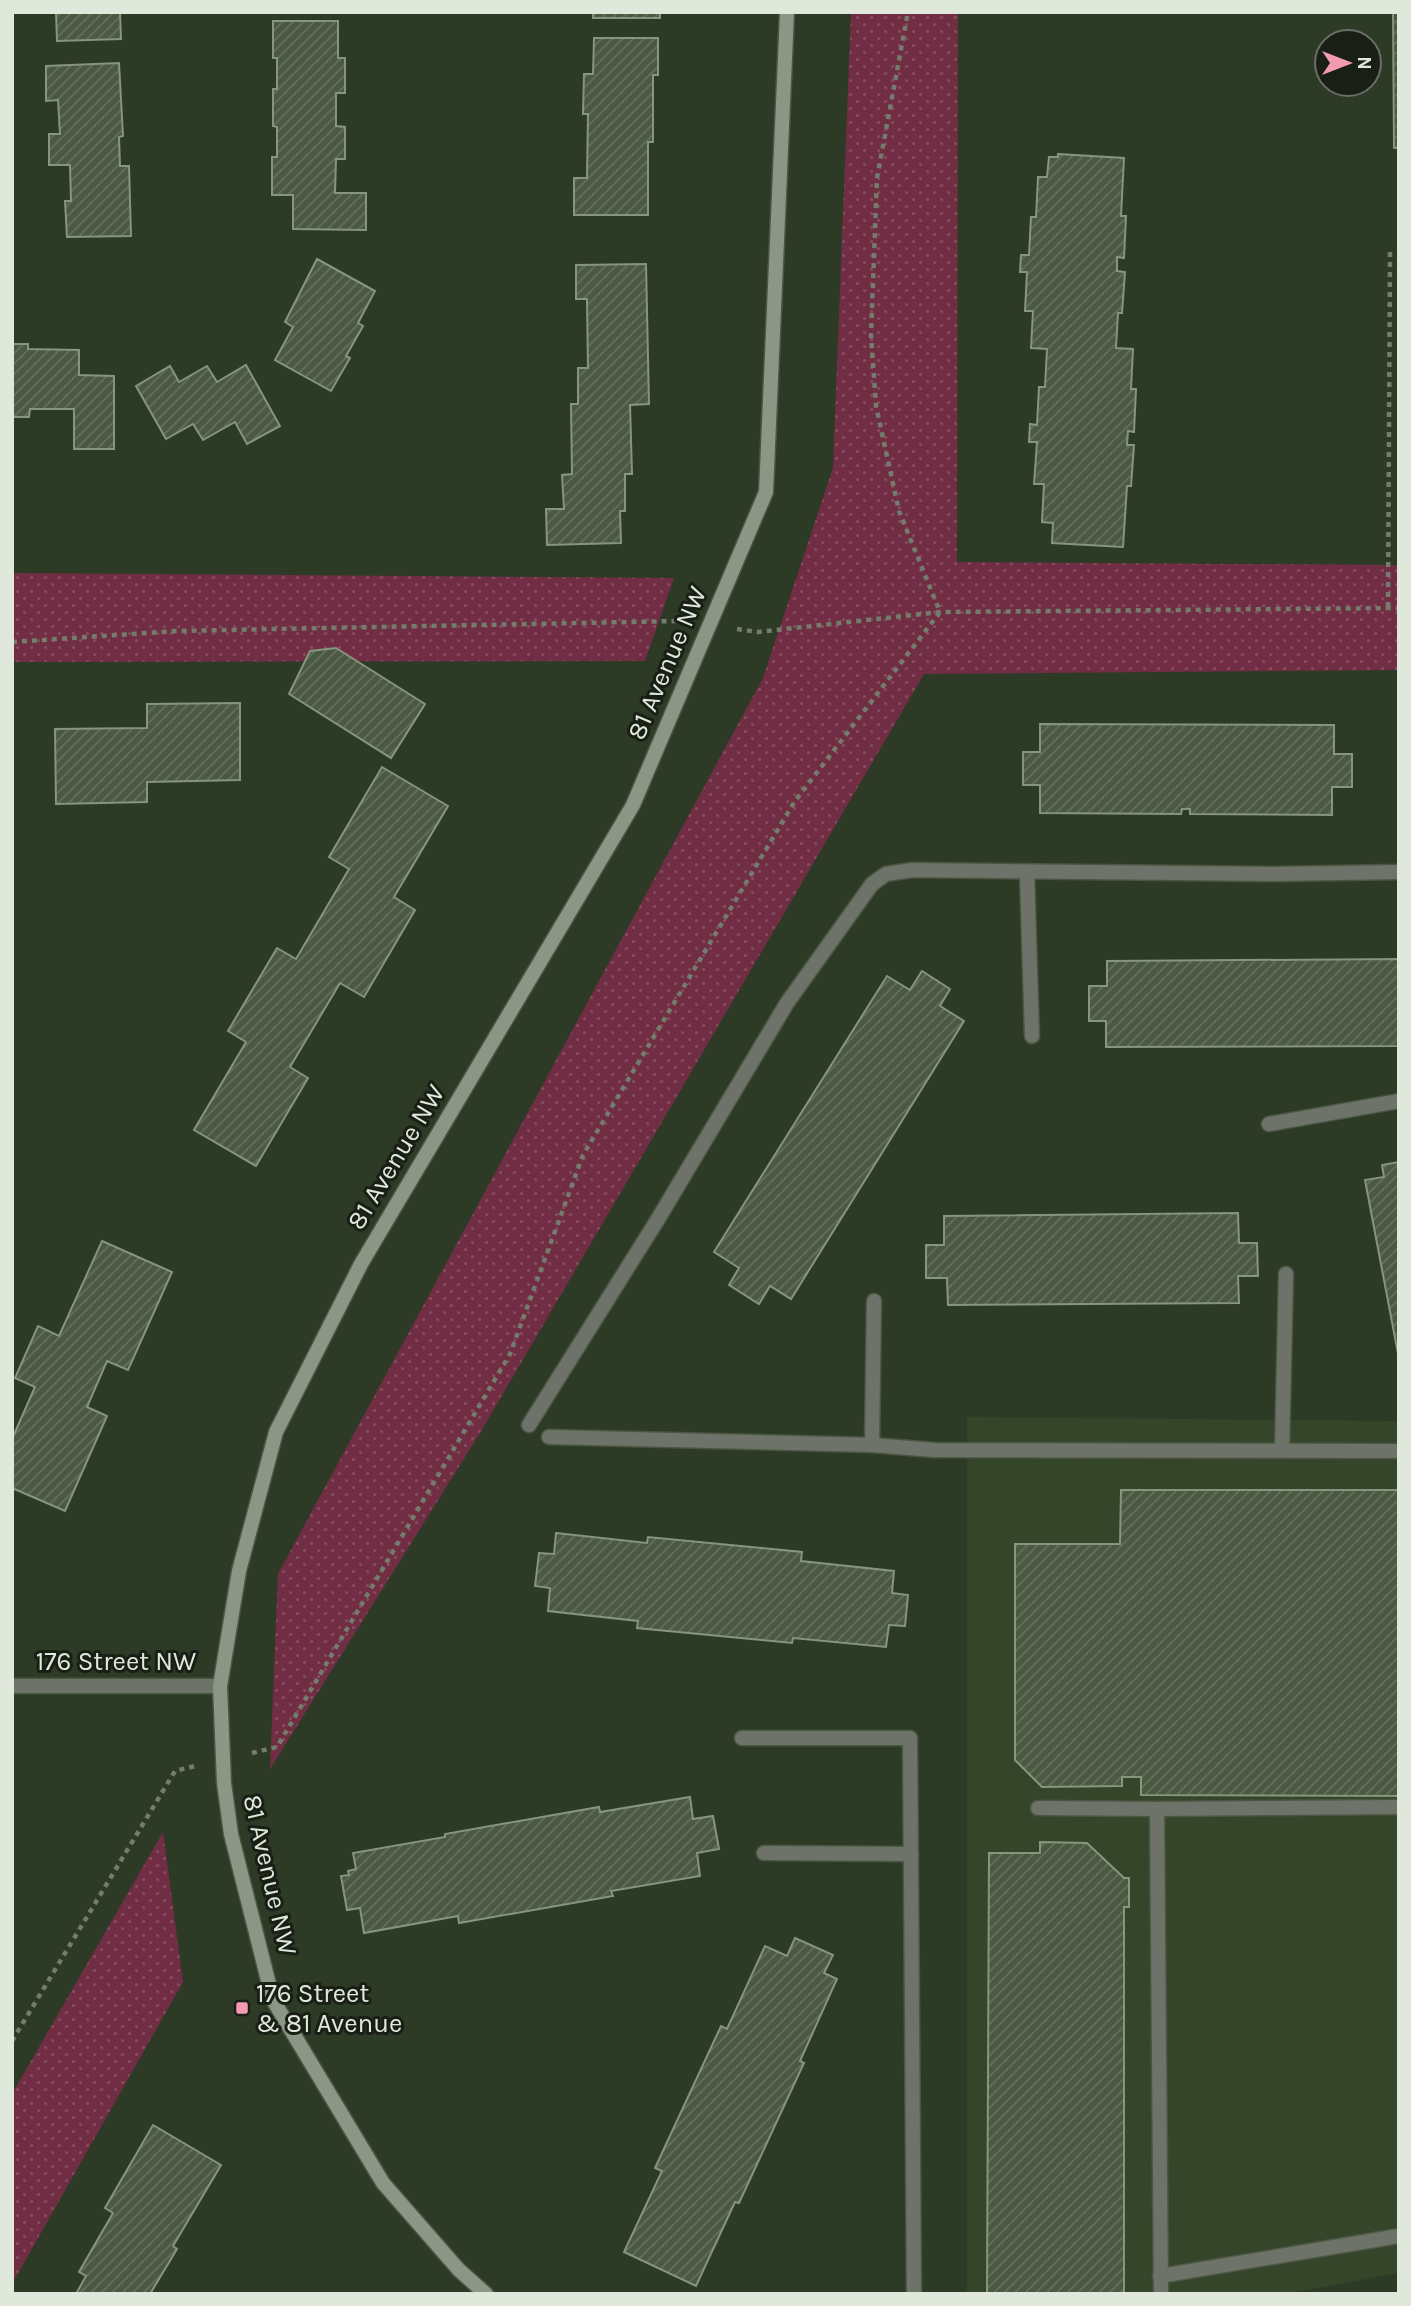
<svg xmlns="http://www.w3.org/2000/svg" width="1411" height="2306" viewBox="0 0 1411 2306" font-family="Karla,sans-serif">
  <defs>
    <pattern id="park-dots" width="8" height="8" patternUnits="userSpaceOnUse" patternTransform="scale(1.75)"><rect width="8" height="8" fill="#712d44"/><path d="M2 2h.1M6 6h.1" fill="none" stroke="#854b5e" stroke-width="1.8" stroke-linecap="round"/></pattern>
    <pattern id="building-hatch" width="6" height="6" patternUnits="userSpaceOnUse" patternTransform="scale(1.75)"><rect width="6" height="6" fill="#4b5842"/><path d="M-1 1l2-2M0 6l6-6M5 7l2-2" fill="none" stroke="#65705d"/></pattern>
  </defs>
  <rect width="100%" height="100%" fill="#2d3a25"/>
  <polygon fill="#354529" points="967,1417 1399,1421 1399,2273 1285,2294 967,2294"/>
  <g fill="url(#park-dots)">
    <polygon points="851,12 958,12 957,562 1399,565 1399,670 924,674 480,1433 270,1769 278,1574 763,678 833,468"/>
    <polygon points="12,573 674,578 645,661 12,662"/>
    <polygon points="163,1832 183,1982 12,2284 12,2094"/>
  </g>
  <g fill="url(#building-hatch)" stroke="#86957d" stroke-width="2">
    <polygon points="56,12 120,12 121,39 57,41"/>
    <rect x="593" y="12" width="67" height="6"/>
    <polygon points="1393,12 1399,12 1399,148 1394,148"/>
    <polygon points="273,21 338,21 338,58 345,58 345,93 336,93 336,126 345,127 345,159 336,159 335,193 366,193 366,230 293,229 293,195 272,195 272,157 277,157 277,127 273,126 273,89 277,89 277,58 273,58"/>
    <polygon points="594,38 658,38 658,75 653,75 653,142 648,142 648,215 574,215 574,178 587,178 588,114 583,114 584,74 593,74"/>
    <polygon points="119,63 123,136 119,137 120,166 129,166 131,236 67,237 65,201 71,201 70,165 49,165 49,134 60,134 58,100 46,101 46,66"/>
    <polygon points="1058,154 1124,158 1121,216 1126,216 1124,258 1117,257 1117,271 1125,272 1122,313 1118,313 1116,348 1133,349 1131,389 1136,389 1134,432 1128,431 1127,445 1134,445 1131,486 1127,486 1123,547 1052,543 1053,523 1042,522 1044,484 1034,484 1037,442 1029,442 1030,424 1037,425 1039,387 1045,387 1047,349 1031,348 1033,311 1025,311 1027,272 1020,272 1021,255 1029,255 1031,217 1036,217 1038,177 1047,177 1049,157 1058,157"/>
    <polygon points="317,259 375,291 358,323 363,326 346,356 350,358 331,391 275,360 293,327 285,322"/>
    <polygon points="646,264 649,404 630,405 632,474 625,474 625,511 620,511 621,543 547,545 546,509 564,509 562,475 572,474 571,404 578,404 578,368 588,368 587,299 576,299 576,265"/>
    <polygon points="12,344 28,344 28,349 79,350 79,375 114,376 114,449 74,449 74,409 30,409 29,417 12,417"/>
    <polygon points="246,365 280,426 247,444 235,422 203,440 193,424 166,439 136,386 170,366 179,382 207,366 217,382"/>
    <polygon points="336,648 425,704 391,758 289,694 310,651"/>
    <polygon points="240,703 240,780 147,782 147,802 56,804 55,729 147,728 147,704"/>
    <polygon points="1040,724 1334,725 1334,754 1352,754 1352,787 1332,787 1332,815 1190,814 1190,809 1182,809 1181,814 1040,813 1040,785 1023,785 1023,752 1040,752"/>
    <polygon points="382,767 448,806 394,897 415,910 364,997 340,983 290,1067 308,1078 256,1166 194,1130 246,1042 228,1031 277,948 296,959 349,869 329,857"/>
    <polygon points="1399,959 1399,1046 1106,1047 1106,1021 1089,1021 1089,986 1107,986 1107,961"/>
    <polygon points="922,971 950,989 940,1006 964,1021 791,1299 770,1286 759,1304 729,1285 739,1268 714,1252 887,976 910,990"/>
    <polygon points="1399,1162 1399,1359 1365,1180 1384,1177 1382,1165"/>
    <polygon points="1238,1213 1239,1243 1257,1243 1258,1276 1238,1276 1239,1303 948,1305 947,1278 926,1278 926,1245 944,1245 944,1216"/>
    <polygon points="102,1241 172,1272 128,1370 107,1361 87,1407 107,1416 65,1511 12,1488 12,1439 35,1387 15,1378 38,1326 59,1336"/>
    <polygon points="1121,1490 1399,1490 1399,1796 1141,1795 1141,1777 1122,1777 1122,1786 1042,1787 1015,1760 1015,1544 1120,1544"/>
    <polygon points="556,1533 647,1543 648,1537 802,1552 801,1561 894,1571 892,1593 908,1595 905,1626 889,1625 886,1647 793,1638 792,1643 637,1628 638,1621 548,1611 550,1588 535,1586 539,1553 554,1554"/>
    <polygon points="690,1797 693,1819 713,1816 719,1849 697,1853 700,1876 611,1891 613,1896 459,1923 458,1916 364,1933 360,1908 347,1910 341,1876 349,1875 348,1871 356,1869 353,1853 445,1837 445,1834 599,1807 600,1812"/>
    <polygon points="1040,1842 1087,1843 1124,1878 1129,1878 1129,1907 1124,1907 1124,2294 987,2294 989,1853 1040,1853"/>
    <polygon points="795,1938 833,1955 824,1973 837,1979 800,2061 804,2063 739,2203 735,2202 696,2286 624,2252 662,2171 655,2168 721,2026 727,2029 765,1946 787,1956"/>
    <polygon points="153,2125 221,2165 173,2246 177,2249 150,2294 76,2294 86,2276 79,2272 113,2213 105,2208"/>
  </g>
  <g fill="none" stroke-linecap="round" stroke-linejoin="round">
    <defs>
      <g id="lane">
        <polyline points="1027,873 1032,1036"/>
        <polyline points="1269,1124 1399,1101"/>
        <polyline points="529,1425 658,1219 787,1003 872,884 886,874 912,870 1276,874 1399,872"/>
        <polyline points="549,1437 872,1445 934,1450 1399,1451"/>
        <polyline points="872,1445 874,1301"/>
        <polyline points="1282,1450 1286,1274"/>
        <polyline points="742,1738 910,1738 914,2294"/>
        <polyline points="1038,1808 1157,1809"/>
        <polyline points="764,1853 911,1854"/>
        <polyline points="1160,2276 1399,2236"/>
        <polyline points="1161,2294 1157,1809 1399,1807"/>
      </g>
      <polyline id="street" points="12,1686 220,1686"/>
      <polyline id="secondary" points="486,2294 459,2270 383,2183 273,2000 231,1834 224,1783 220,1686 239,1571 276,1432 361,1264 633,805 766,492 787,12"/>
    </defs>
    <use href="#lane" stroke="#4a5642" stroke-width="17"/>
    <use href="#street" stroke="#4a5642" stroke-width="17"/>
    <use href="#secondary" stroke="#4a5642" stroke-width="17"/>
    <g stroke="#727d6b" stroke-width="4.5" stroke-dasharray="5 5" stroke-linecap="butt">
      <polyline points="1388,607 1390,251"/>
      <polyline points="737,629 758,632 940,612 1399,608"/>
      <polyline points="12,642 176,631 679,621"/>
      <polyline points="252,1753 277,1747 510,1354 583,1155 795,801 940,612 899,511 876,406 871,335 877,178 908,12"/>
      <polyline points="12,2041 175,1771 195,1766"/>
    </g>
    <use href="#lane" stroke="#6d7369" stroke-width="14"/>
    <use href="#street" stroke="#6d7369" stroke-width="14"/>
    <use href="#secondary" stroke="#8c9686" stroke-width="14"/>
  </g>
  <rect fill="#f19ab2" stroke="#191f15" stroke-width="2.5" x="235" y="2001" width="14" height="14" rx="3.5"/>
  <g text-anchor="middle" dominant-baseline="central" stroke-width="6" stroke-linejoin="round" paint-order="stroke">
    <g font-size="26" fill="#e0e8db" stroke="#191f15">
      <text transform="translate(667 663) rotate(-67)">81 Avenue NW</text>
      <text transform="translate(396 1157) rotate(-59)">81 Avenue NW</text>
      <text x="116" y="1661">176 Street NW</text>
      <text transform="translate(270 1875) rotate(77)">81 Avenue NW</text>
    </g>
    <g font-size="26" fill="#e0e8db" stroke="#191f15" text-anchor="start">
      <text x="256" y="1993">176 Street<tspan x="256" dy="30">&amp; 81 Avenue</tspan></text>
    </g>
  </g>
  <rect width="1411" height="2306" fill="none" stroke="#e0e8db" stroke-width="28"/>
  <g transform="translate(1348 63) rotate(90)"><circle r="33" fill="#191f15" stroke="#696f64" stroke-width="2"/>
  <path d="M0-5L12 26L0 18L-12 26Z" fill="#f19ab2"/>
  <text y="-10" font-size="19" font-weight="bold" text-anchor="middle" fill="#e0e8db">N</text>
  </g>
</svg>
